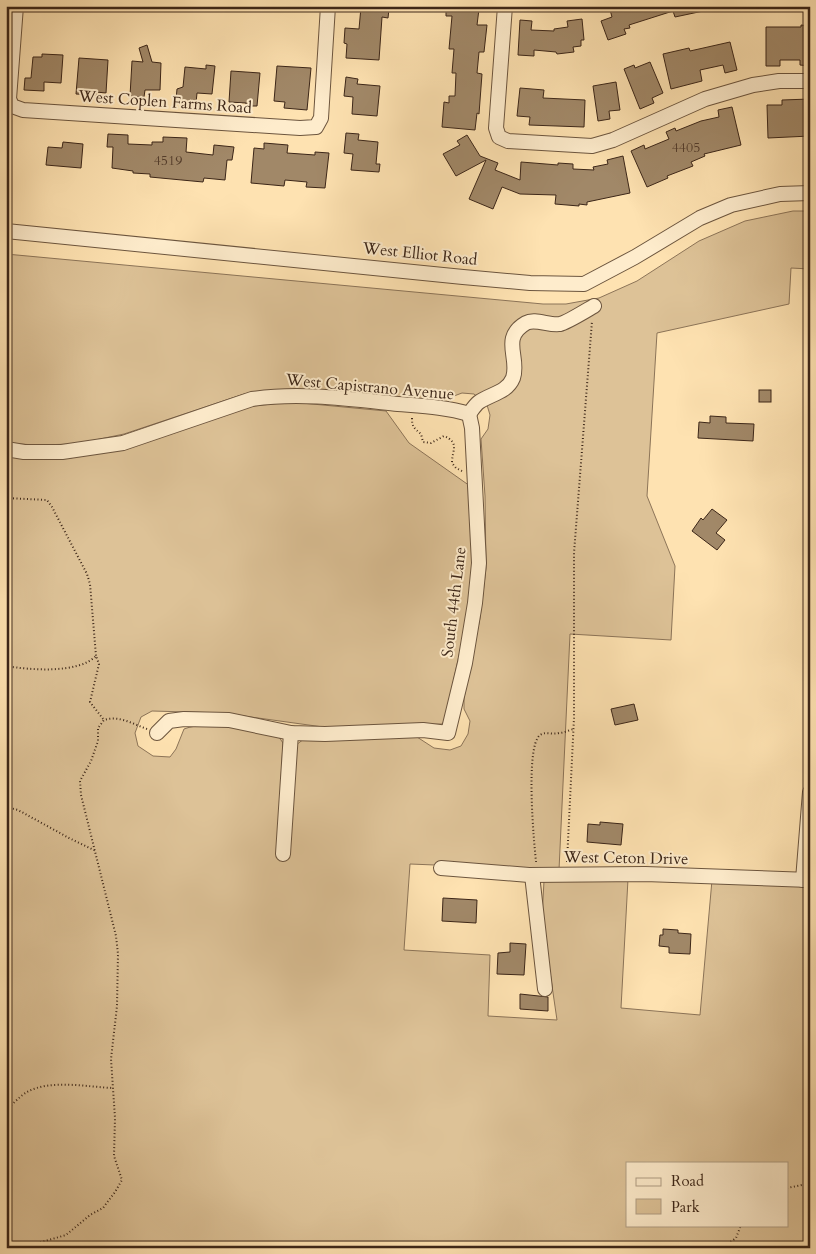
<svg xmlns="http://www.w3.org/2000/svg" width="816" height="1254" viewBox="0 0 816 1254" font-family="Cardo,serif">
  <rect width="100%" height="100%" fill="#fee2b1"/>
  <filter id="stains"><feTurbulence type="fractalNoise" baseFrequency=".004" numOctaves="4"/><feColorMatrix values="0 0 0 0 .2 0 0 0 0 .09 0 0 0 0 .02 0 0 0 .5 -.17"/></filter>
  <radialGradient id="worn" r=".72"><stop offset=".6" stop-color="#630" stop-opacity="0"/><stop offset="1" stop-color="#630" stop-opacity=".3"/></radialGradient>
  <path fill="#ddc297" stroke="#8c7458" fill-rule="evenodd" d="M 793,211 L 810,211 L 810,269 L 791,268 L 789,304 L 657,333 L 647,496 L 675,566 L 671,640 L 570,634 L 559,870 L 410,864 L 404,950 L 490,955 L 488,1016 L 557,1020 L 542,917 L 544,881 L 628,879 L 621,1008 L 700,1015 L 712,880 L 810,885 L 810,1248 L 6,1248 L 6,456 L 71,458 L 244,407 L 291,402 L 386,411 L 409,443 L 470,486 L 472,569 L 466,623 L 445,720 L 442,724 L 323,727 L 222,713 L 152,711 L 141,717 L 135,733 L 138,746 L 153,756 L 170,757 L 176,749 L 184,729 C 210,719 252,732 279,737 L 283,743 L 277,853 L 296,745 L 304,739 L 417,737 L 434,748 L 450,750 L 461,746 L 468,734 L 470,721 L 464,709 L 464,698 L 480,618 L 486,568 L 485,496 L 481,439 L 488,429 L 490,415 L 487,405 L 474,394 L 462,393 L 438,402 L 298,390 L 244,394 L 124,434 L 76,444 L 35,445 L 6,443 L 6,254 L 543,304 L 566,304 L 599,298 L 637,281 L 699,241 L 745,221 ZM 627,1163 L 787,1163 L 787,1225 L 627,1225 Z"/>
  <g fill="#a18868" stroke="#3c2618">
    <polygon points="372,6 384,6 384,9 389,9 388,18 382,17 379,60 346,58 347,44 344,43 345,28 359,29 361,7 372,8"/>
    <polygon points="446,6 475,6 475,8 479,9 477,25 487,25 484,52 479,52 477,73 482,74 479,114 477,113 475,130 442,127 444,102 449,103 449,96 455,96 456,73 452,73 454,49 449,49 452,16 446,16"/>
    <polygon points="609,6 707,6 708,10 675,17 673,11 629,25 630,28 624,29 626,34 608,40 601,21 612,17"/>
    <polygon points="582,19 584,40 581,40 581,46 573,47 574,52 557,54 556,52 534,50 534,56 518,55 520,20 532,21 531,30 554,31 554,29 568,27 567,21"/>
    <polygon points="801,25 810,26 810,66 800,65 800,60 780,60 780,66 766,66 766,27 801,27"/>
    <polygon points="730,42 737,70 725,73 723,65 700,70 702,81 671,89 663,54 689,48 690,51"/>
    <polygon points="147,45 152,62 161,63 160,90 145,90 144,97 130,96 132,61 143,62 139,48"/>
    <polygon points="42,54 63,55 61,83 44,82 44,91 24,90 25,78 31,78 33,57 42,57"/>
    <polygon points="79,58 108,60 106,93 96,92 96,95 76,94"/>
    <polygon points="650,62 663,93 652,98 654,103 640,109 624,69 634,65 635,68"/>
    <polygon points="206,65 215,66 212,94 197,93 196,103 176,100 177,89 183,87 185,67 206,69"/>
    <polygon points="277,66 311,68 307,110 284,108 285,102 274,101"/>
    <polygon points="231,71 260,73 257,106 246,106 246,103 229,102"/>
    <polygon points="346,77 358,79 357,84 380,86 377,116 352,114 353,97 344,96"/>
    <polygon points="616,82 620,110 609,111 610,119 598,121 593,86"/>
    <polygon points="520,88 544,90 543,98 585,100 584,127 529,125 530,117 517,116"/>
    <polygon points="810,99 810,136 768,138 767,105 782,105 782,100"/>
    <polygon points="732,107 741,145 704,154 705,156 691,162 693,166 667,176 668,178 647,187 631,151 644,145 645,149 669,139 666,132 675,128 676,131 701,121 719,117 718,110"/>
    <polygon points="346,133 359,134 358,140 378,142 376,164 380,164 379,172 351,170 353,154 344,153"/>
    <polygon points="108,134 128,135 128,144 152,145 152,142 163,142 163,137 187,138 186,152 213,155 214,145 234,147 232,160 227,160 225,180 204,178 203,182 150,177 150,174 133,173 133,171 112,168 113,147 107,147"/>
    <polygon points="467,135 480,156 498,163 495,170 520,180 521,162 558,165 558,163 573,164 573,169 594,170 593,167 608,164 607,160 623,156 630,193 587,202 587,205 579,204 579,206 555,204 556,195 520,194 502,187 493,209 469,199 486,160 456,176 443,154 460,145 457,141"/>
    <polygon points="63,142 83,144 81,168 46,165 48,147 62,148"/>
    <polygon points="264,143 288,145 287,153 315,155 315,152 329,153 325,188 306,187 307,182 285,180 284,186 251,183 254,148 264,149"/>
    <rect x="759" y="390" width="12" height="12"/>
    <polygon points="710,416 726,417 726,423 754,424 753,441 698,438 699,422 710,423"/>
    <polygon points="712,509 727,520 716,533 725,540 717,550 692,531 701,518 703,520"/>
    <polygon points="634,704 638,720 615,725 611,709"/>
    <polygon points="600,822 623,824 621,845 587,842 588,824 600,825"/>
    <polygon points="443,898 477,900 476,923 442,921"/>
    <polygon points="663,929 678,930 678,933 691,934 690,954 669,953 669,947 659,946 660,935 663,935"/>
    <polygon points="510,943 526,944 524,975 497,974 498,953 510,952"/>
    <polygon points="520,994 548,997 548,1011 520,1009"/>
  </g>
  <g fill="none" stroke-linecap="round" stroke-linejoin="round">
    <defs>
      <g id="minor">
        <polyline points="16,6 9,99 12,106 23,110 300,128 316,127 321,118 328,6"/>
        <polyline points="505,6 496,128 499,137 508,141 592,146 613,140 705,99 753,85 779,81 810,81"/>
        <polyline points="6,231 463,277 530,283 584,284 635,257 700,218 731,205 780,194 810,193"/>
        <path d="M 469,414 C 472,410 475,405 479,402 C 490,394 507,393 513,378 C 520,358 500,338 526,323 C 535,318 550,326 560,324 C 566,323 587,310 594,306"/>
        <path d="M 6,449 L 24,452 L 62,452 L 123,443 L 252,399 C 300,392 350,399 398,404 C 422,406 446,407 469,414"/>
        <polyline points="157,733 169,721 184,719 229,720 291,733 325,734 423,730 448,733 465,663 475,603 479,563 472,428 469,414"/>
        <polyline points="283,854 291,733"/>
        <polyline points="441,868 529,875 645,874 810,880"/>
        <polyline points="532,875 545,989"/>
        <polyline points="803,880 810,792"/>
      </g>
    </defs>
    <use href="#minor" stroke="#6c553e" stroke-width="16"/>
    <g stroke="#3c2618" stroke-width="2" stroke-dasharray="1 2.5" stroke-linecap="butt">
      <path d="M 412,418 C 412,427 414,428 421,434 L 423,442 L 431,443 L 444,436 C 460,443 452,450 452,463 L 456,468 L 462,471"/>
      <polyline points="6,498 47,500 52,507 87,574 90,584 96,656"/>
      <path d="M 6,666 C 30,670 78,674 96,656 L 99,664 L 90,702 L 104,720"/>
      <polyline points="6,807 18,810 69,838 96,851"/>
      <path d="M 536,862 C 534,842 525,747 540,735 C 546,731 552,735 559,733 C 564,733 569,730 574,729"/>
      <polyline points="567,862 574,718 574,553 592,321"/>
      <path d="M 6,1110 C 13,1104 20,1096 27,1092 C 51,1079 87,1087 113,1088"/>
      <polyline points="787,1188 807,1184 810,1185"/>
      <path d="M 6,1244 L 11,1246 L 28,1246 L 66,1235 L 90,1215 L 103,1208 L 115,1192 L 122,1180 L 114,1156 L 115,1118 L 111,1059 L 117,1006 L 118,954 L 116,936 L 81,795 L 80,781 L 91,761 L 98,741 L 98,728 L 104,720 C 119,715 133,724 147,729"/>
      <polyline points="722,1248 736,1238 741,1225"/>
    </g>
    <use href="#minor" stroke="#feeccc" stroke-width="14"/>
  </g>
  <g text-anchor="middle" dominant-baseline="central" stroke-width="4" stroke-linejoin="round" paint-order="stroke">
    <g font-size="14" fill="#553e2c">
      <text x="686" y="147">4405</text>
      <text x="168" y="160">4519</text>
    </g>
    <g font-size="16" fill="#3c2618" stroke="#feeccc">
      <text transform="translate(165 102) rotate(4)">West Coplen Farms Road</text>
      <text transform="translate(420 254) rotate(6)">West Elliot Road</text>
      <text transform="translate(370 387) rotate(5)">West Capistrano Avenue</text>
      <text transform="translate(454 602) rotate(-83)">South 44th Lane</text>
      <text transform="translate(626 858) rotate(1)">West Ceton Drive</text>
    </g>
  </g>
  <rect width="816" height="1254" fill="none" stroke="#fee2b1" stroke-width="25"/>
  <rect x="8" y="8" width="801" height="1239" fill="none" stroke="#3c2618" stroke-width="2.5"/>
  <rect x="12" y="12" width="791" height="1229" fill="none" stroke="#3c2618"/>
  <rect x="626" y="1162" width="162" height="65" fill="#feeccc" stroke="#b09d84"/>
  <rect x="636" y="1178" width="25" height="8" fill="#feeccc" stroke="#b09d84"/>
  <text x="671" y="1186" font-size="15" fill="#3c2618">Road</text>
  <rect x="636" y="1199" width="25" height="15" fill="#ddc297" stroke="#b09d84"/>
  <text x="671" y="1212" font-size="15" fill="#3c2618">Park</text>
  <rect width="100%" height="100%" filter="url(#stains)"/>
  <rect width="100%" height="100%" fill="url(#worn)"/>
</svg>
